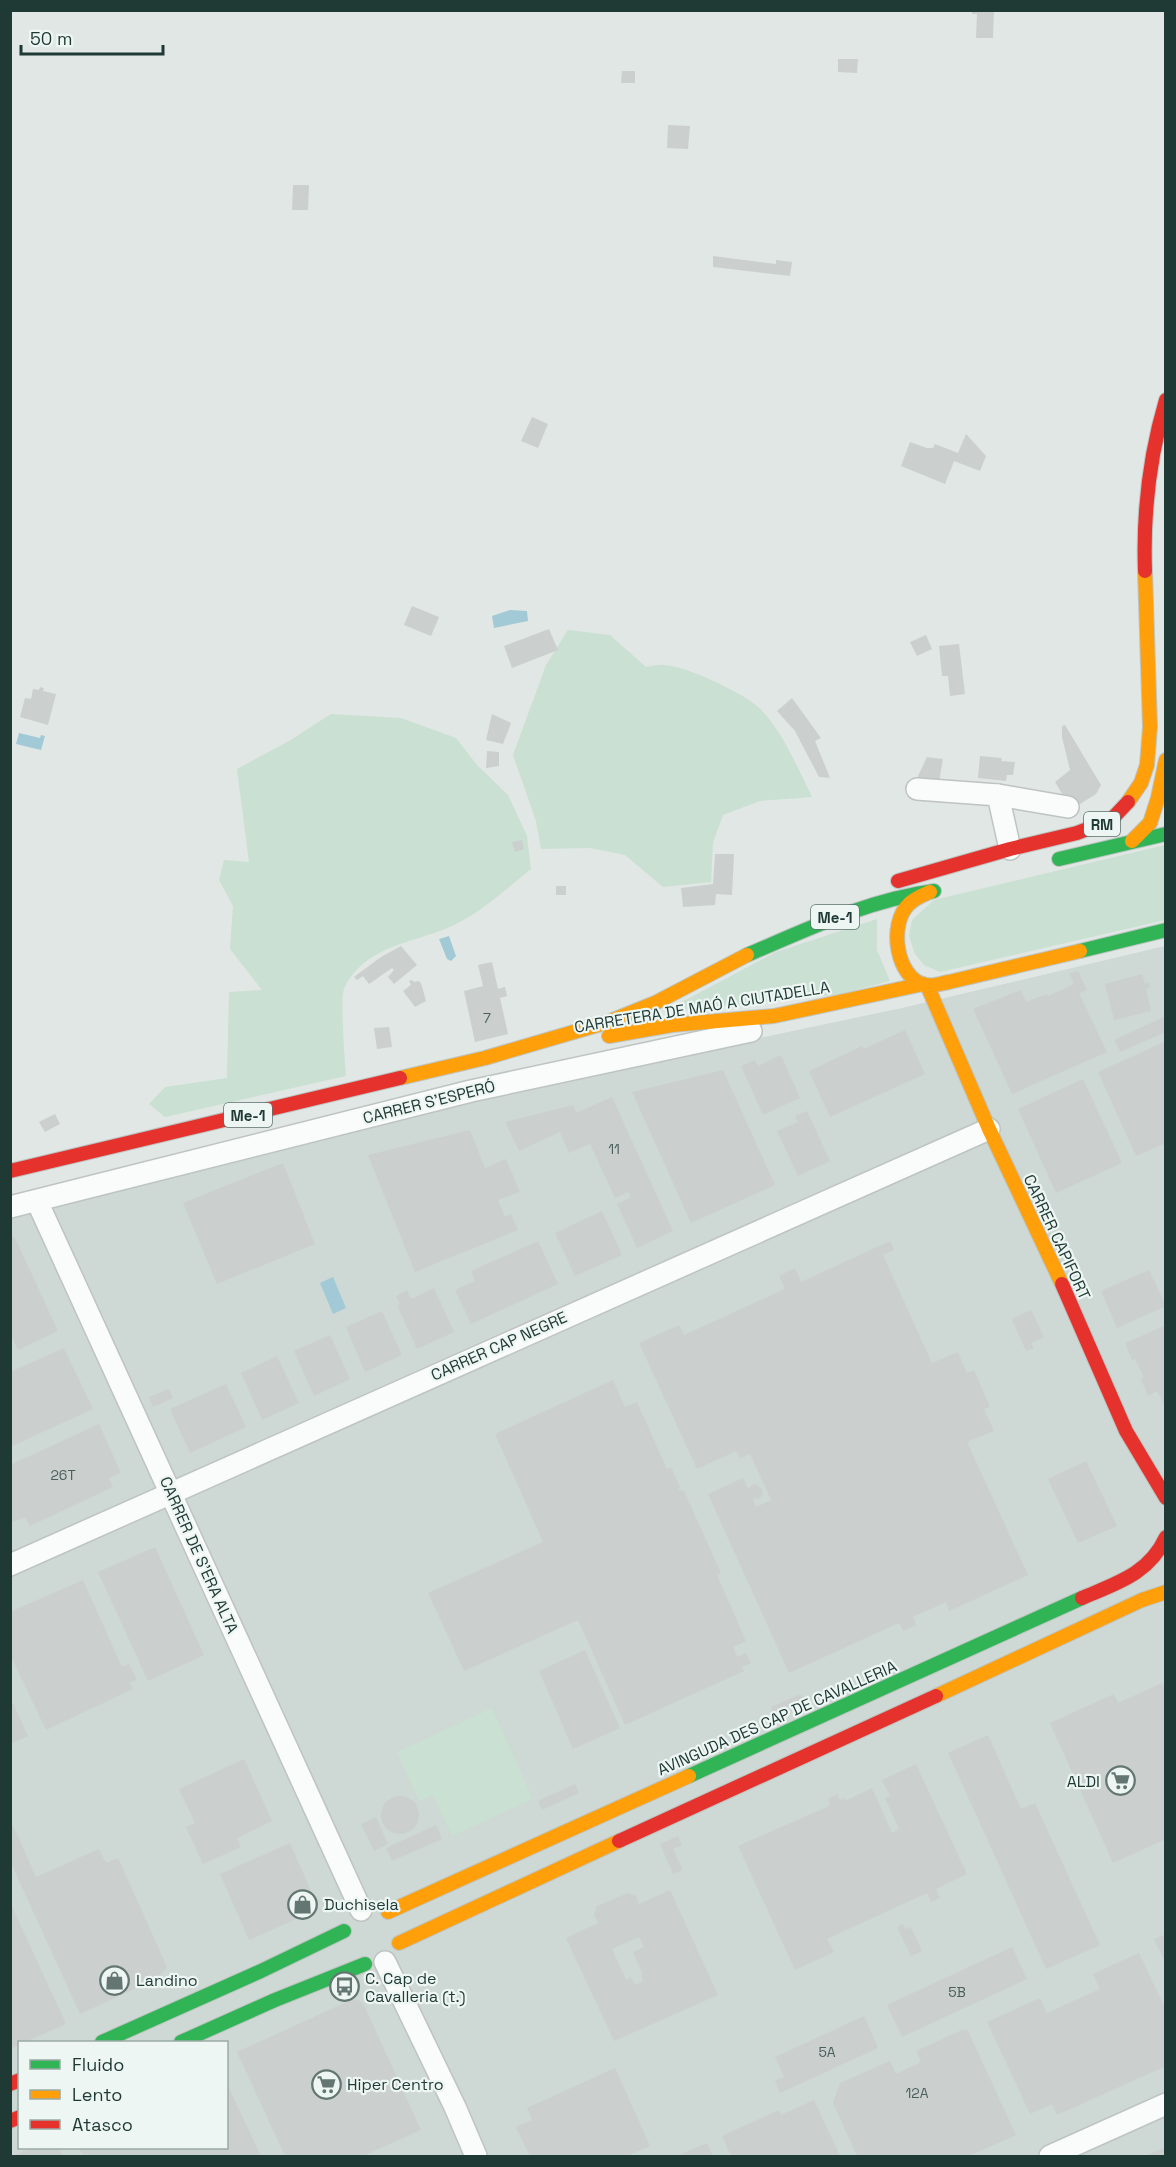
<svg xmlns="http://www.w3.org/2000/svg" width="1176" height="2167" viewBox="0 0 1176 2167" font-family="'Space Grotesk',sans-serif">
  <rect width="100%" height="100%" fill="#e1e7e4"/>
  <path fill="#ced8d4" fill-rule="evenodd" d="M 1165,946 L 1165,2156 L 11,2156 L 10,1196 L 902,1008 ZM 20,2042 L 226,2042 L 226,2148 L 20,2148 Z"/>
  <g fill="#c9e0d2">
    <path d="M 568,630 L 610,635 L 646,667 C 652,666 659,664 664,665 C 687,666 740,692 757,706 C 780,726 799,770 812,797 L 760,801 L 723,815 L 713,843 L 711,882 L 663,887 L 625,855 L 590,848 L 541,849 L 536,821 L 513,755 L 546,665 Z"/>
    <path d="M 331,714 L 401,718 L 456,738 L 477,765 L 508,795 L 527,836 L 531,869 C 507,888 483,911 456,924 C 418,943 364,944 344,989 C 340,998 345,1062 346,1076 L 165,1117 L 149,1104 L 165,1087 L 227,1078 L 229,992 L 262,990 L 230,949 L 233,906 L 219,880 L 224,860 L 249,862 L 237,769 L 289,741 Z"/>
    <polygon points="1165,845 1165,920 940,972 924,965 915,954 909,936 912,920 934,900"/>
    <polygon points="877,919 877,950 890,981 841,994 663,1012 776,952"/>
    <polygon points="492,1708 533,1799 452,1836 433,1795 419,1801 397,1752"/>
  </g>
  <g fill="#a1cad6">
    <polygon points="510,610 527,611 528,621 494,628 492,616"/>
    <polygon points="19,733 40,738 41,735 45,736 41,750 16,744"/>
    <polygon points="449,936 456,956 451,961 447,959 439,939"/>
    <polygon points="333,1277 346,1308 333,1314 320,1283"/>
  </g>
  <g fill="#cbd0cf" fill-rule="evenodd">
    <polygon points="972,10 994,10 993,38 976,38 977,14 972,14"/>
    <polygon points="838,59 858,59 857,73 838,72"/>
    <polygon points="622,71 635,71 635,83 621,83"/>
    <polygon points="668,125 690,126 688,149 667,148"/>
    <polygon points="293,185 309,185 308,210 292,210"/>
    <polygon points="713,256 776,264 776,260 792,262 790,276 713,267"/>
    <polygon points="532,417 548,424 538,448 521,441"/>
    <polygon points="966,434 986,456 980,471 954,461 945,484 901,466 910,442 927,448 933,448 935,444 958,453"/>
    <polygon points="412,606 439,617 431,636 404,625"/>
    <polygon points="549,629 558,650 512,668 504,646"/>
    <polygon points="926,635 932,649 917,656 910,642"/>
    <polygon points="959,644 965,694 950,696 948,676 942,676 939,646"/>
    <polygon points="40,687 44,688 43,691 56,694 48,725 20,717 25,698 31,699 33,689 39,690"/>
    <polygon points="792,698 821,738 815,741 830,778 819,777 795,731 777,711"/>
    <polygon points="492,714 511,723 503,744 486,740"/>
    <polygon points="1065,725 1101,785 1096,794 1080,804 1067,802 1055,782 1070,770 1062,737 1062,726"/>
    <polygon points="487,751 499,752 499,766 486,768"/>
    <polygon points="980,756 1002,758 1001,761 1015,762 1013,775 1007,775 1006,781 978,778"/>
    <polygon points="927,757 943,759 939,782 918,779 918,776"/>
    <polygon points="522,840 524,849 515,852 512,842"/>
    <polygon points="715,854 734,854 732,895 716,894 715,905 683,907 681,888 713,884"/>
    <rect x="556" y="886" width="10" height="9"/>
    <polygon points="401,946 417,965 394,984 388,977 394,970 392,968 369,984 363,976 357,980 354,977 381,957"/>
    <polygon points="492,962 498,989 505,987 507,996 500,998 508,1034 475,1042 464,991 483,986 478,965"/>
    <polygon points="1078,971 1087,990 1079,993 1107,1052 1012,1094 973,1009 1021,990 1026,1002 1047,994 1048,996 1074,984 1069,973"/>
    <polygon points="1142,974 1145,984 1149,982 1150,988 1146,989 1151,1011 1114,1020 1105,984"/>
    <polygon points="412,980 414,982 418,981 421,983 426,1001 415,1007 403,991 411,985 409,981"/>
    <polygon points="1166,1016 1166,1032 1120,1052 1114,1040"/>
    <polygon points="389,1027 392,1047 377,1049 374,1028"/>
    <polygon points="905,1030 925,1074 830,1117 809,1071 862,1046 864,1049"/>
    <polygon points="1166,1041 1166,1143 1136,1156 1098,1072"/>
    <polygon points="781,1055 800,1098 763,1115 741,1066 755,1060 758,1066"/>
    <polygon points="723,1070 775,1185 691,1223 632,1092"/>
    <polygon points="1083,1079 1122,1163 1056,1193 1018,1109"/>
    <polygon points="612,1097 673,1231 637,1248 617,1204 631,1197 628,1192 615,1198 590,1144 569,1153 560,1132 519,1151 505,1122 573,1105 576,1113"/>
    <polygon points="807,1111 830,1161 798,1176 777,1131 798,1122 795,1116"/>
    <polygon points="55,1114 60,1124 45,1132 39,1122"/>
    <polygon points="470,1130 485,1168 506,1159 520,1192 498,1200 505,1217 511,1214 518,1230 415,1272 368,1155"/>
    <polygon points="283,1163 315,1244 217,1284 183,1203"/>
    <polygon points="602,1211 622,1255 575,1276 555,1233"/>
    <polygon points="14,1236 58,1331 18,1350 10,1334 10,1238"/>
    <polygon points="538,1241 558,1284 471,1324 455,1290 475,1281 471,1271"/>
    <polygon points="890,1241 894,1250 883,1255 932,1363 958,1352 967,1373 974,1370 990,1407 984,1409 994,1431 967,1442 1028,1575 949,1611 946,1602 913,1617 916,1625 903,1631 899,1623 789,1673 708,1494 743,1478 748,1489 752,1485 756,1484 762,1489 763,1494 760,1498 753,1499 756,1507 771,1500 750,1454 740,1458 736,1451 697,1469 639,1343 679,1325 684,1335 785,1289 779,1276 795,1268 801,1282"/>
    <polygon points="1149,1270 1166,1306 1117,1328 1101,1291"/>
    <polygon points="434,1288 454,1332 417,1349 397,1305 400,1304 396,1296 407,1290 411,1299"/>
    <polygon points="1031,1310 1044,1337 1031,1343 1034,1348 1026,1351 1012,1319"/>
    <polygon points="382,1311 402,1355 365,1372 346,1327"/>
    <polygon points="1166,1325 1166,1409 1157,1391 1148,1396 1141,1379 1144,1377 1135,1359 1132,1360 1125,1343"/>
    <polygon points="330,1335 350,1379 314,1396 294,1351"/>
    <polygon points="64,1348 93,1409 10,1447 10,1372"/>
    <polygon points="277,1356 299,1403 262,1420 241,1373"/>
    <polygon points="613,1380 625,1407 637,1402 667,1469 671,1467 680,1487 678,1489 684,1491 721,1573 717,1575 746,1641 733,1647 737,1657 746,1653 751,1663 742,1667 744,1671 625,1725 578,1620 464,1671 428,1593 543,1542 495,1434"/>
    <polygon points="226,1384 246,1427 190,1453 170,1409"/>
    <polygon points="169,1389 173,1398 153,1407 149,1397"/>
    <polygon points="99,1424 121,1473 109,1478 113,1487 30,1526 25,1517 13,1522 10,1517 10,1465"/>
    <polygon points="1086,1461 1117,1526 1078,1543 1048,1479"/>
    <polygon points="155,1547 204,1655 148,1681 98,1572"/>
    <polygon points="83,1580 122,1667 129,1664 137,1680 130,1683 133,1689 46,1730 10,1654 10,1612"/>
    <polygon points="585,1650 620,1728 573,1749 539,1671"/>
    <polygon points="1162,1683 1166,1691 1166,1839 1113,1863 1050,1723 1114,1694 1118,1703"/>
    <polygon points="801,1694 805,1703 775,1716 771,1707"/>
    <polygon points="10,1697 28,1736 10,1744"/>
    <polygon points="988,1735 1021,1809 1035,1803 1100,1945 1046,1969 948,1753"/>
    <polygon points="244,1759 272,1821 237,1838 241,1847 203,1864 186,1827 195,1823 179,1789"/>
    <polygon points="916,1764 967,1874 936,1889 940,1898 931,1902 927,1893 827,1939 834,1952 795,1970 738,1846 827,1807 830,1804 828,1799 837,1794 840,1800 844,1798 845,1801 872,1788 892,1833 899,1829 885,1798 890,1796 882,1780"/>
    <polygon points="575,1784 579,1793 542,1810 538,1801"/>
    <circle cx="400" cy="1815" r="19"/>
    <polygon points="376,1817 388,1844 374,1851 361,1824"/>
    <polygon points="10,1819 36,1877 99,1849 106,1863 118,1858 167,1967 158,1978 80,2014 10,1861"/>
    <polygon points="436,1825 442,1839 392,1861 386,1848"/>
    <polygon points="678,1836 682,1845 673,1849 683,1870 673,1874 660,1844"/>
    <polygon points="290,1843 319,1909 249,1940 220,1874"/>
    <path d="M 670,1890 L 718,1995 L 614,2041 L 566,1938 L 598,1923 L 594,1915 L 597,1906 L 628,1893 L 636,1896 L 639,1904 ZM 639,1937 L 644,1947 L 633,1952 L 643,1975 L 641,1975 L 643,1981 L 635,1985 L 631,1977 L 626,1980 L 612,1949 Z"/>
    <polygon points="10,1902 66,2024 25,2042 20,2042 20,2045 10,2049"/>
    <polygon points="903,1924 905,1929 911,1927 922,1951 911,1956 897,1927"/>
    <polygon points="1166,1934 1166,1964 1154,1939"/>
    <polygon points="1012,1947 1027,1979 902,2037 887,2005"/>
    <polygon points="1139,1953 1166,2010 1166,2066 1057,2115 1052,2104 1030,2114 987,2022 1040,1998 1047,2013 1100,1989 1093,1974"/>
    <polygon points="353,1999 360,2001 365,2007 421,2130 363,2156 285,2156 237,2052"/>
    <polygon points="864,2016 878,2048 780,2093 775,2081 784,2077 775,2057"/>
    <polygon points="962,2030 967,2030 969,2033 1016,2135 969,2156 857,2156 833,2103 840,2083 890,2061 896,2074 921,2062 916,2051"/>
    <polygon points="615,2068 650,2146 627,2156 530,2156 516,2127 532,2120 527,2108"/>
    <polygon points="226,2082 261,2156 83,2156 79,2148 226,2148"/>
    <polygon points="814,2100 840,2156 731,2156 722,2136 779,2110 781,2115"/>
    <polygon points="707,2143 713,2156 677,2156"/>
    <polygon points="1166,2147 1166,2156 1145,2156"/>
    <polygon points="32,2148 59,2148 63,2156 13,2156"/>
  </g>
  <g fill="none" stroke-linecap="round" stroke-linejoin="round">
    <defs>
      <g id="street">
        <polyline points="917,789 998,795 1010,849"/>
        <polyline points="998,795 1068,807"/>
        <polyline points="37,1201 361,1910"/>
        <polyline points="10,1207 471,1091 751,1031"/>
        <polyline points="10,1565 989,1129"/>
        <polyline points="385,1962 455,2107 476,2156"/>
        <polyline points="1050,2156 1166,2104"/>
      </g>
      <g id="fast">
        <polyline points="1059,859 1166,834"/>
        <polyline points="1080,951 1166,930"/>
        <path d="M 747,955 C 808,929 868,900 934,891"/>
        <polyline points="689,1776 1082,1598"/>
        <polyline points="102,2042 261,1971 344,1931"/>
        <polyline points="181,2042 275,2000 365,1964"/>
      </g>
      <g id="slow">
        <polyline points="1128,802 1141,783 1147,765 1150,727 1145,571"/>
        <polyline points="1132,841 1150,823 1158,798 1166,760"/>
        <path d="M 930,892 C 923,895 915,898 909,904 C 888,924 896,978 925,985 C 933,987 942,983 949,982 L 1080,951"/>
        <polyline points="927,985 989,1129 1062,1284"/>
        <polyline points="609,1036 672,1025 774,1016 923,984"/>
        <polyline points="400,1078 485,1058 608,1022 655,1003 747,955"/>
        <polyline points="936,1696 1142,1600 1166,1592"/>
        <polyline points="388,1912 689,1776"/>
        <polyline points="399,1943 619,1841"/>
      </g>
      <g id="jam">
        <path d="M 1145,571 C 1143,515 1150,454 1166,400"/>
        <polyline points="898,881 1010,849 1077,833 1111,820 1128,802"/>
        <polyline points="10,1171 400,1078"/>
        <polyline points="1062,1284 1126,1431 1166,1498"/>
        <path d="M 1082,1598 C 1117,1583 1149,1574 1166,1537"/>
        <polyline points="619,1841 936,1696"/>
        <polyline points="10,2084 20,2080"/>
        <polyline points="10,2121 20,2117"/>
      </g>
    </defs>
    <use href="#street" stroke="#bec4c1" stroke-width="24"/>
    <use href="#fast" stroke="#bdc4c2" stroke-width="16"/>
    <use href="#slow" stroke="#bdc4c2" stroke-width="16"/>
    <use href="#jam" stroke="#bdc4c2" stroke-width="16"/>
    <use href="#street" stroke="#fafbfb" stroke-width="21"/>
    <use href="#fast" stroke="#30b455" stroke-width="14"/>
    <use href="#slow" stroke="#ff9f0a" stroke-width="14"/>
    <use href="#jam" stroke="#e5322d" stroke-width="14"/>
  </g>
  <defs>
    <symbol id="supermarket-ring" viewBox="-11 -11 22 22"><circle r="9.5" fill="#eef6f3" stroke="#637672" stroke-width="1.5"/><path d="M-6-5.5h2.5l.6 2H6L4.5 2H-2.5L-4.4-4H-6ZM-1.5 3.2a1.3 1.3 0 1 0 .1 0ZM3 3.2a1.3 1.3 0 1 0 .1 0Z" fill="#637672"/></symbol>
    <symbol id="shop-ring" viewBox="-11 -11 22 22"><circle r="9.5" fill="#eef6f3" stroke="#637672" stroke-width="1.5"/><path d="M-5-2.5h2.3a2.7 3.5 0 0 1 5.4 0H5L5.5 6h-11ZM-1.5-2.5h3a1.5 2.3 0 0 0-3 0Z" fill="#637672"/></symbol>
    <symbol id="bus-ring" viewBox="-11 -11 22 22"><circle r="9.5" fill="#eef6f3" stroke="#637672" stroke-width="1.5"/><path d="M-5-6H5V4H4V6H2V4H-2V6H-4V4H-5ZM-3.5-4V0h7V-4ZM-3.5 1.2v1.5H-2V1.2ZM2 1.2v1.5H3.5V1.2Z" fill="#637672"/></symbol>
  </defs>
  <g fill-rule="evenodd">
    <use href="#supermarket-ring" x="1104" y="1764" width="33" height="33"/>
    <use href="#shop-ring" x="286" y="1888" width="33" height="33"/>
    <use href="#shop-ring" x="98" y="1964" width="33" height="33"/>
    <use href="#bus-ring" x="328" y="1970" width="33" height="33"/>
    <use href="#supermarket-ring" x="310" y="2068" width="33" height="33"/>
  </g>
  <g text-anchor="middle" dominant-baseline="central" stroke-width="4.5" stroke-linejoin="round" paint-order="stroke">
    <g font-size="14" fill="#4a5f5b">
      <text x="487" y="1018">7</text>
      <text x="614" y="1149">11</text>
      <text x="63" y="1475">26T</text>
      <text x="957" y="1992">5B</text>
      <text x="827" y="2052">5A</text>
      <text x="917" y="2093">12A</text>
    </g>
    <g fill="#eef6f3" stroke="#5d726d" stroke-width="1.5">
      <rect x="1084" y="812" width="36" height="24" rx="4.5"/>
      <rect x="811" y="905" width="48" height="24" rx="4.5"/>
      <rect x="224" y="1103" width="48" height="24" rx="4.5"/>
    </g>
    <g font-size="15" font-weight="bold" fill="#1f3934">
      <text x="1102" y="824">RM</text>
      <text x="835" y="917">Me-1</text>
      <text x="248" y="1115">Me-1</text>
    </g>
    <g font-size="16" fill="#1f3934" stroke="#eef6f3">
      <text transform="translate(702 1007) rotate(-9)">CARRETERA DE MAÓ A CIUTADELLA</text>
      <text transform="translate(429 1102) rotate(-14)">CARRER S'ESPERÓ</text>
      <text transform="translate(1057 1237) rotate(65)">CARRER CAPIFORT</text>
      <text transform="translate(499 1346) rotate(-24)">CARRER CAP NEGRE</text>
      <text transform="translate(199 1555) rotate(66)">CARRER DE S'ERA ALTA</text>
      <text transform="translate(777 1718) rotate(-24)">AVINGUDA DES CAP DE CAVALLERIA</text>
    </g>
    <g font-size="16" fill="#1f3934" stroke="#eef6f3" text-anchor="start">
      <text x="1100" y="1781" text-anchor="end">ALDI</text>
      <text x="324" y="1904">Duchisela</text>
      <text x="365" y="1978">C. Cap de<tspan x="365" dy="18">Cavalleria (t.)</tspan></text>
      <text x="136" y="1980">Landino</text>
      <text x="347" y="2084">Hiper Centro</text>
    </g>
  </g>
  <rect width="1176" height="2167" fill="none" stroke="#1f3934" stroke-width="24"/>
  <rect x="18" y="2041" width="210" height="108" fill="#eef6f3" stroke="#9baaa7" stroke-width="1.5"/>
  <rect x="30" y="2060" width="30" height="9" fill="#30b455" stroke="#9baaa7" stroke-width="1.5"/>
  <text x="72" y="2071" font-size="18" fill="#1f3934">Fluido</text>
  <rect x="30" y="2090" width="30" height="9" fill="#ff9f0a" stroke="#9baaa7" stroke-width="1.5"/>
  <text x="72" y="2101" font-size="18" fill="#1f3934">Lento</text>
  <rect x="30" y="2120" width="30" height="9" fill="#e5322d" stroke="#9baaa7" stroke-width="1.5"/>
  <text x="72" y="2131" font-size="18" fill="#1f3934">Atasco</text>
  <path d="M21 45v9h142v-9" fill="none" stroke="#1f3934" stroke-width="3"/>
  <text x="30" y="45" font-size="18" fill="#1f3934" stroke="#eef6f3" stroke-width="4.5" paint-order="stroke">50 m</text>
</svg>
